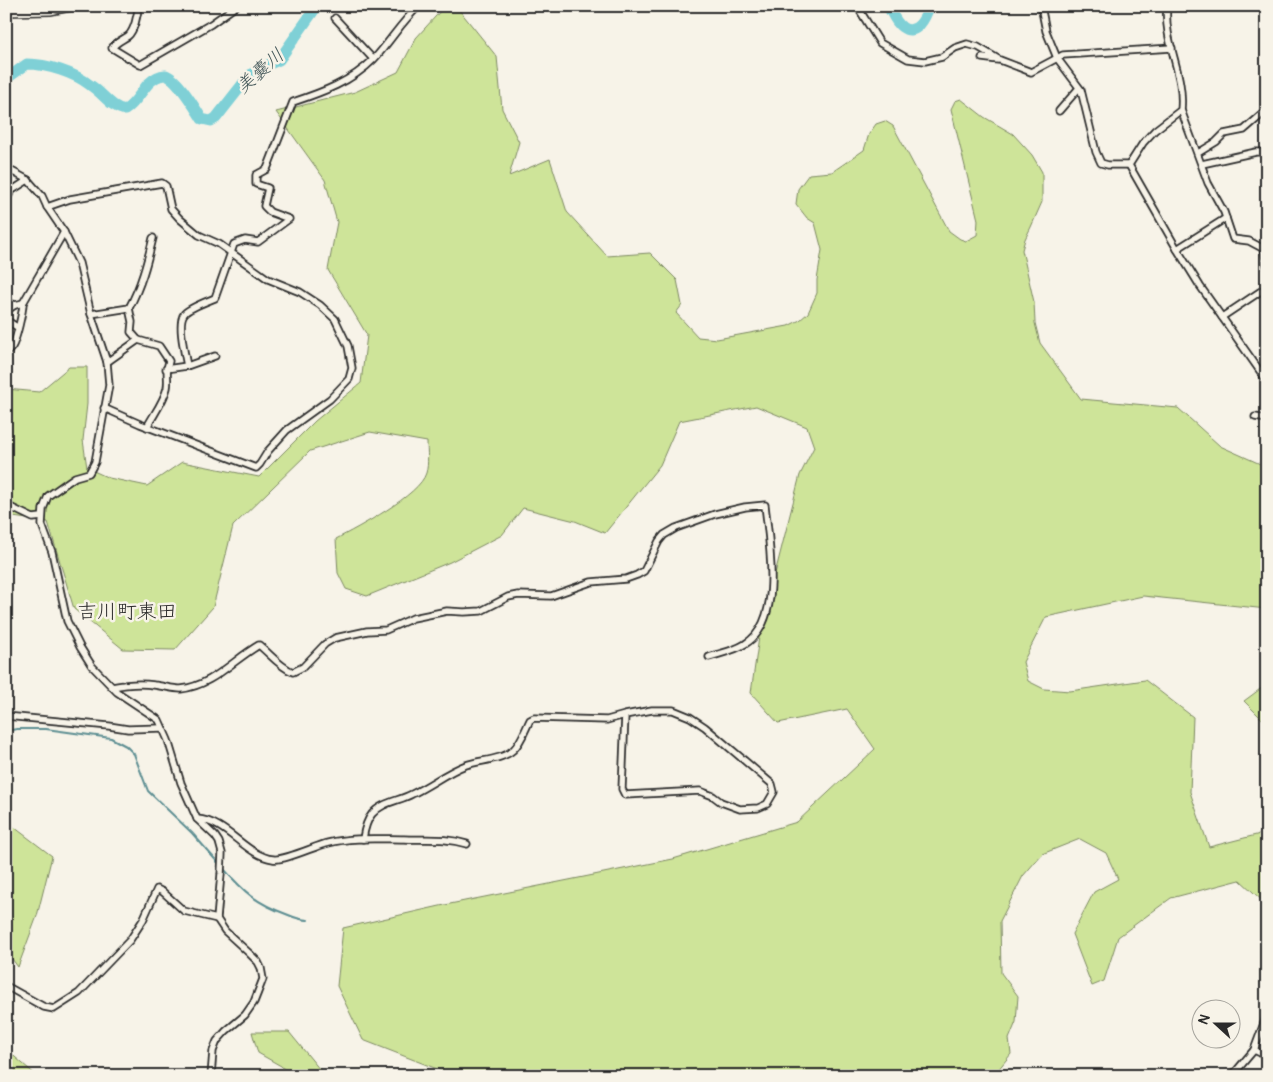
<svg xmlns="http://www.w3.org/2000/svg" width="1273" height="1082" viewBox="0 0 1273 1082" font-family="Pangolin,'Klee One',sans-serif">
  <rect width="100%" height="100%" fill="#f7f3e8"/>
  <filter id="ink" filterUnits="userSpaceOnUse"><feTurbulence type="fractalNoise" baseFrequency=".02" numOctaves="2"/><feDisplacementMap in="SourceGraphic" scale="10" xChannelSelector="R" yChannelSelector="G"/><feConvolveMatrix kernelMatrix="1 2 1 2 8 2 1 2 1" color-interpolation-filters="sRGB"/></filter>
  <g filter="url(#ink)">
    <g fill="#cee499" stroke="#7c8862">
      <path d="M 445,6 L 456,6 L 497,57 L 502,109 L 519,142 L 509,176 L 550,159 L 567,212 L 607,256 L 650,253 L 677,280 L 682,305 L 676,313 L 698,337 L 717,339 L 788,326 L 800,320 L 808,313 L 817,293 L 817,280 L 822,250 L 815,223 L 807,218 L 796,204 L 798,189 L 809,174 L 832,172 L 864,150 L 869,134 L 876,124 L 885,121 L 893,126 L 949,231 L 960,239 L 966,241 L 977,235 L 978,220 L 951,109 L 955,101 L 961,99 L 984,117 L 1013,134 L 1032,155 L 1042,172 L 1042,202 L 1031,227 L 1025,239 L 1022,250 L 1034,302 L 1035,323 L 1040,343 L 1081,399 L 1178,408 L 1220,446 L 1267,467 L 1267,609 L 1143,596 L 1046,617 L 1023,662 L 1028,681 L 1044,689 L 1070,691 L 1145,680 L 1193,717 L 1190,792 L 1209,847 L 1264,833 L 1267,830 L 1267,905 L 1240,880 L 1171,898 L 1118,937 L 1104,981 L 1092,986 L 1072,934 L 1094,892 L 1118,879 L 1106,853 L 1080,839 L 1042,854 L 1023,876 L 1000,921 L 1001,973 L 1018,996 L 1016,1022 L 1009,1039 L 1011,1054 L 993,1076 L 455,1076 L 363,1040 L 337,986 L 343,928 L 440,906 L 673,859 L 797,822 L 875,749 L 847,709 L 778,723 L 751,693 L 759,637 L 800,475 L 814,447 L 807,427 L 756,406 L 679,421 L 660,465 L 605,533 L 575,521 L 523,508 L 502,535 L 450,562 L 367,596 L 346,589 L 338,573 L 336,539 C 357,528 420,495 426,473 C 429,464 427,451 427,442 L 370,432 L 310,451 L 233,526 L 213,607 L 175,650 L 123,649 L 74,609 L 48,522 L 6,516 L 6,389 L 39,392 L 69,367 L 87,367 L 87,404 L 83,440 L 87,468 L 109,478 L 147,486 L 182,462 L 259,477 L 315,421 L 361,383 L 367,335 L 328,270 L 337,222 L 325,180 L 276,112 L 355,92 L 398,72 L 416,38 Z"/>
      <polygon points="1267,684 1267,724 1244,701"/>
      <polygon points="6,821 52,856 37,916 18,967 6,951"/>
      <polygon points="252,1032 289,1032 325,1076 292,1076 281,1066 258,1053"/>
      <polygon points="6,1049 8,1051 37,1076 6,1076"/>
    </g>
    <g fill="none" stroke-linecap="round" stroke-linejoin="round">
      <g stroke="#5d8e92" stroke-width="2">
        <polyline points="6,731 17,729 46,729 111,738 126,746 134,754 148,791 192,833 220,865"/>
        <path d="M 223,868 C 244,892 256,903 286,914 C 293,917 300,920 308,920"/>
      </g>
      <g stroke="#7fd0d6" stroke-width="11">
        <path d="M 888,6 C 892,13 895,22 902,27 C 916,38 926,17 929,6"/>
        <path d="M 6,79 L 27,64 C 47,64 75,73 90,85 C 103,93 110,107 125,110 C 135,104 140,93 148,84 C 152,80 159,75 165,75 C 177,77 195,108 202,119 L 211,121 L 216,118 L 249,76 L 258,69 L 279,60 L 317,6"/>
      </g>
      <defs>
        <g id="street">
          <path d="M 138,6 C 138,15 134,31 128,36 C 122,40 116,42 112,48 L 140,65 L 211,24 L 236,6"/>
          <polyline points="857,6 880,43 908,59 925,61 942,57 955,48 967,44 978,47 1000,60 1031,72 1063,55 1172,48"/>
          <polyline points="1041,6 1046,31 1057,58 1081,90 1096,152 1101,163 1108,165 1129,165"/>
          <path d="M 1167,6 C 1163,42 1185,74 1181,110 L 1155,130 L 1143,143 L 1129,165 L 1177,249 L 1200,286 L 1267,381"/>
          <polyline points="335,18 373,59"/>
          <polyline points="982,58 998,60"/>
          <polyline points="1181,110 1208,183 1224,212 1233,239 1249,241 1264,249 1267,266"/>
          <polyline points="1059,111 1079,88"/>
          <polyline points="1198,153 1216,142 1224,134 1244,130 1267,110"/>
          <polyline points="1202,164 1256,152 1267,152"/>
          <polyline points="6,168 28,180 42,196 47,207 64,232 79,263 91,314 107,362 109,385 95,462 89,473 75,477 48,496 43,509 42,525 52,552 67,621 80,647 92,666 117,692 159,720 168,740 181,783 197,819 215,836 219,842 222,853 221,874 217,919 225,931 249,953 258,962 261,968 263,979 254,1002 245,1015 226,1031 217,1041 213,1051 211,1076"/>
          <polyline points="6,201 11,191 28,180"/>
          <polyline points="47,207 70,199 162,183 166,186 171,209 180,219 199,235 219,244 268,279 300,292 320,305 335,319 348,346 352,368 349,379 330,399 287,430 268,451 260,464 256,468 140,424 104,408"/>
          <polyline points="1177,249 1226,218"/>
          <polyline points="6,301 15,305"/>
          <polyline points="6,311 15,305 23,303"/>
          <polyline points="91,314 129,308"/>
          <polyline points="1222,317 1267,287"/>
          <polyline points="6,320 17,327"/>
          <path d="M 6,353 C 8,351 11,349 12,347 C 16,341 23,311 23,303 L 64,232"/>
          <polyline points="107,362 138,340"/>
          <path d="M 187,366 C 185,355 177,323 184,314 C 188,308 208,301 215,298 L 234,244 L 245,240 L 258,242 L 289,219 L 270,212 L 264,206 L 268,188 L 256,184 L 256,175 L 267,169 L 293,102 C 323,92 351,82 374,59 C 390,42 401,22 419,6"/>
          <polyline points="166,369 187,366 215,356"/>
          <polyline points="1255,417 1267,419"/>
          <path d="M 147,427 C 154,414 164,401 167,388 C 169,378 165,372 169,361 L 159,346 L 138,340 L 131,332 L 132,322 L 129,308 C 141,286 147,263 153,238"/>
          <polyline points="6,505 33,518 42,517"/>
          <path d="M 112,687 C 127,684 140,683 154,685 C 163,686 173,689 181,689 C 212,686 233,660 259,645 C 270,654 280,667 293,672 L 303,667 L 325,644 L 335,638 L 367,631 L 386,630 L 413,618 L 447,611 L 464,612 L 481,611 L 508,597 L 518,595 L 551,596 L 591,582 L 626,579 L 637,575 L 644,571 L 659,541 L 664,535 L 676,528 L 715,514 L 745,507 L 765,505 C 769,543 784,621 745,644 C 734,651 721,653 709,657"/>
          <polyline points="6,716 109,726 128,729 162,728"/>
          <path d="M 197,819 C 227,821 246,856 273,859 C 284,861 315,846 328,843 C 352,837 379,839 404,839 C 427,840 445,837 467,844"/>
          <path d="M 363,839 C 364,832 367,820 372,814 C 382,802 399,801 412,794 C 431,785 447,772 466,765 C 481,760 502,760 513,750 C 521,743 525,730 530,720 L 534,718 L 607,720 L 625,715 L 652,710 L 673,710 L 690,717 L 705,727 L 772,784 L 774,792 L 767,804 L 758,808 L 740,809 L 721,802 L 713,796 L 700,791 L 625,795 L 622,789 L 625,715"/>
          <polyline points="6,986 44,1007 54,1009 79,993 130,940 143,920 157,889 163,892 184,911 217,919"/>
          <polyline points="1254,1050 1267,1056"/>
          <polyline points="1232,1076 1254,1050 1267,1015"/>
        </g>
        <polyline id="primary" points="6,11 50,10 70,6"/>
      </defs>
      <use href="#street" stroke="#2b2b2b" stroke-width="9"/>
      <use href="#primary" stroke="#2b2b2b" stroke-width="12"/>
      <use href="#street" stroke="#f7f3e8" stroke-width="5.5"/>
      <use href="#primary" stroke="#f7f3e8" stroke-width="9"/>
    </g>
  </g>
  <g text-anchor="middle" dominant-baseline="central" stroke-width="5" stroke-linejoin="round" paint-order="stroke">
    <g font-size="19" font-style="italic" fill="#405456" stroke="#f7f3e8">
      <text transform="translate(260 71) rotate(-41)">美嚢川</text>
    </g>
    <g font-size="20" fill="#2b2b2b" stroke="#f7f3e8">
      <text x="127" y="611">吉川町東田</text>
    </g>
  </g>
  <rect width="1273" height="1082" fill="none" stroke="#f7f3e8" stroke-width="25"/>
  <rect x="12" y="12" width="1248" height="1057" fill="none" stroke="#2b2b2b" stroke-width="2" filter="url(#ink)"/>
  <g transform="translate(1216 1024) rotate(291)"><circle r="24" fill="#f7f3e8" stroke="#a5a39c"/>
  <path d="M0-4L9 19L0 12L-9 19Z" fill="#2b2b2b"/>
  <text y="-8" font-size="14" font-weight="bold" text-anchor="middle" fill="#2b2b2b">N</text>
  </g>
</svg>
